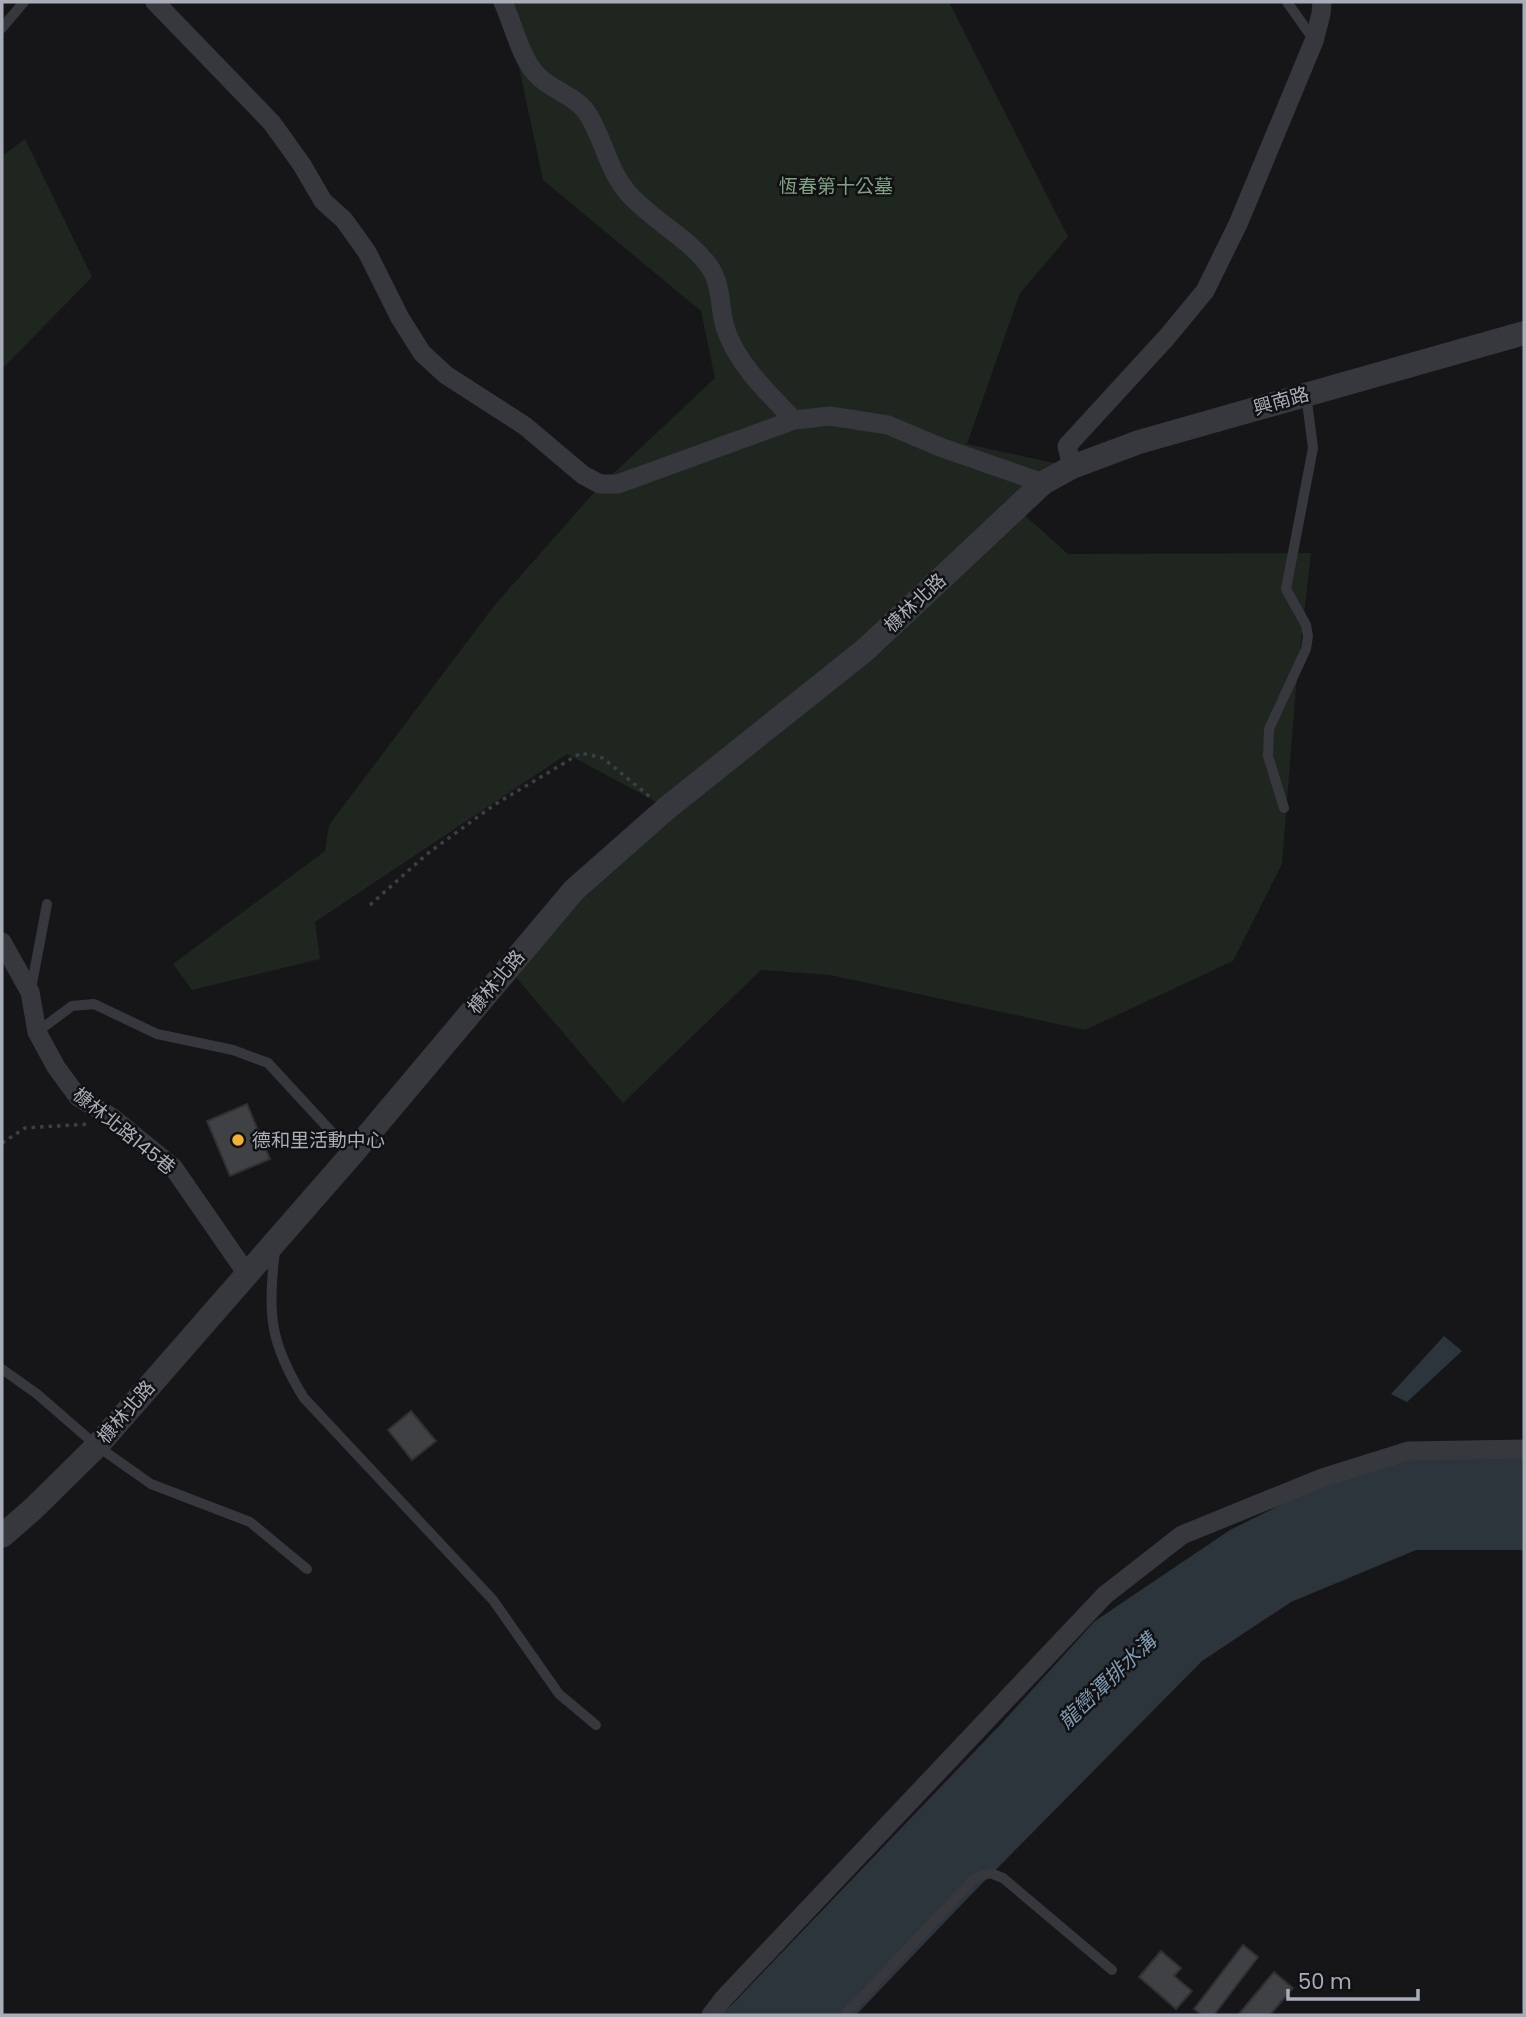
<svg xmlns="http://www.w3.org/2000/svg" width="1526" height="2017" viewBox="0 0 1526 2017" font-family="Poppins,'Noto Sans TC',sans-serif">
  <rect width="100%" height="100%" fill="#161618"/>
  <g fill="#1e261f">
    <polygon points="505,2 949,2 1068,237 1020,293 967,444 1072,467 1019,510 1068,554 1311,553 1296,687 1282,864 1233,961 1085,1030 830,975 761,970 623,1103 508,968 666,807 567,754 315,922 320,959 192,990 173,964 325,851 329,825 494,606 598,488 715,378 701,311 543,180"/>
    <polygon points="25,139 92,277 2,369 2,156"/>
  </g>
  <g fill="#2c353c">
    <polygon points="1444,1336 1462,1351 1407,1402 1391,1394"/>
    <polygon points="1435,1454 1524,1457 1524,1550 1416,1550 1291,1602 1202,1661 965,1901 856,2015 722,2015 1001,1724 1095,1621 1230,1530 1313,1489 1382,1465"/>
  </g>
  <g fill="#404145" stroke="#303034" stroke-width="2">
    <polygon points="247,1104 270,1159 230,1176 207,1121"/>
    <polygon points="411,1411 436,1441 412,1460 388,1430"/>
    <polygon points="1243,1945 1258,1957 1214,2015 1202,2015 1194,2009"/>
    <polygon points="1161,1951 1181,1968 1174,1976 1192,1991 1176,2009 1139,1977"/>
    <polygon points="1274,1972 1293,1988 1270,2015 1238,2015"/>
  </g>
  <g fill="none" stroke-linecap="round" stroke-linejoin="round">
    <g stroke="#3d3f44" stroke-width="3.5" stroke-dasharray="3.5 5" stroke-linecap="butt">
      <polyline points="370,905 427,854 494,805 581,753 603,758 650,797"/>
      <polyline points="2,1143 25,1128 89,1124"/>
    </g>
    <g stroke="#37383d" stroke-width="10">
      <polyline points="1287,2 1314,40"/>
      <polyline points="2,28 24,2"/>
      <polyline points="1284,808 1268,756 1269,729 1306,649 1308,636 1306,625 1286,589 1313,448 1306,394"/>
      <polyline points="31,989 47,904"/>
      <polyline points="37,1032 72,1006 94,1004 157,1034 233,1050 268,1063 352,1154"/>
      <path d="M 275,1251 C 267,1313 270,1344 304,1398 L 493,1600 L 559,1694 L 596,1725"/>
      <polyline points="2,1369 37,1394 97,1446 151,1484 250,1522 307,1569"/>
      <polyline points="845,2015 975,1878 990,1873 1003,1878 1112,1970"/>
    </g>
    <g stroke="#37383d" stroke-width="19">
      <polyline points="155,2 272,123 302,165 323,201 344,220 367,252 400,318 422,353 446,375 525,426 583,475 600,484 618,484 794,420 830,416 888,425 940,447 1043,483"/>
      <path d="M 503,2 C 513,24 520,56 536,74 C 551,91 577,95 589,116 C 604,141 608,169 627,192 C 651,220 688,237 709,266 C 722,284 719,306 725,327 C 736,363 768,393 794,420"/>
      <polyline points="1072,467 1067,446 1167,337 1205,291 1238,224 1314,41 1321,14 1322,2"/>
      <polyline points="2,942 30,992 37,1032 56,1067 78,1097 113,1118 173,1167 247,1274"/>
      <polyline points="711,2015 724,1998 1105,1595 1182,1535 1322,1478 1408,1451 1524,1449"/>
    </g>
    <polyline stroke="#37383d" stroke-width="24" points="2,1536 33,1509 97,1446 352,1154 574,890 667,808 865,650 1043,483 1072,467 1139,442 1524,333"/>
  </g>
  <circle fill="#f2b134" stroke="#111113" stroke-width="2.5" cx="238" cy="1140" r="7"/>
  <g text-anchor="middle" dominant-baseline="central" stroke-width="5" stroke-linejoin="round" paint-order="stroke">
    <g font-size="19" fill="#7fa381" stroke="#111113">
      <text x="836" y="186">恆春第十公墓</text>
    </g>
    <g font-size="19" fill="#a8adb8" stroke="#111113">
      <text transform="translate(1281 401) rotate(-16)">興南路</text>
      <text transform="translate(915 603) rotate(-43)">槺林北路</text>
      <text transform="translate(496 982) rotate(-50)">槺林北路</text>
      <text transform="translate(124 1131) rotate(39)">槺林北路145巷</text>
      <text transform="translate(126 1412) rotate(-49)">槺林北路</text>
    </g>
    <g font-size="19" fill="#a8adb8" stroke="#111113" text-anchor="start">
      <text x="252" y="1140">德和里活動中心</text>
    </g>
    <g font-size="21" font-style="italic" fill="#7f9bb3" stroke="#111113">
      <text transform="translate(1107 1681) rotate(-44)">龍巒潭排水溝</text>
    </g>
  </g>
  <rect width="1526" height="2017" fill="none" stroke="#a8adb8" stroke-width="7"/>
  <path d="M1288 1989v10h130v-10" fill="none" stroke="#a8adb8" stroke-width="3.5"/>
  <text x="1298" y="1989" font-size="21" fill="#a8adb8" stroke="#111113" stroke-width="5" paint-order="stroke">50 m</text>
</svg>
